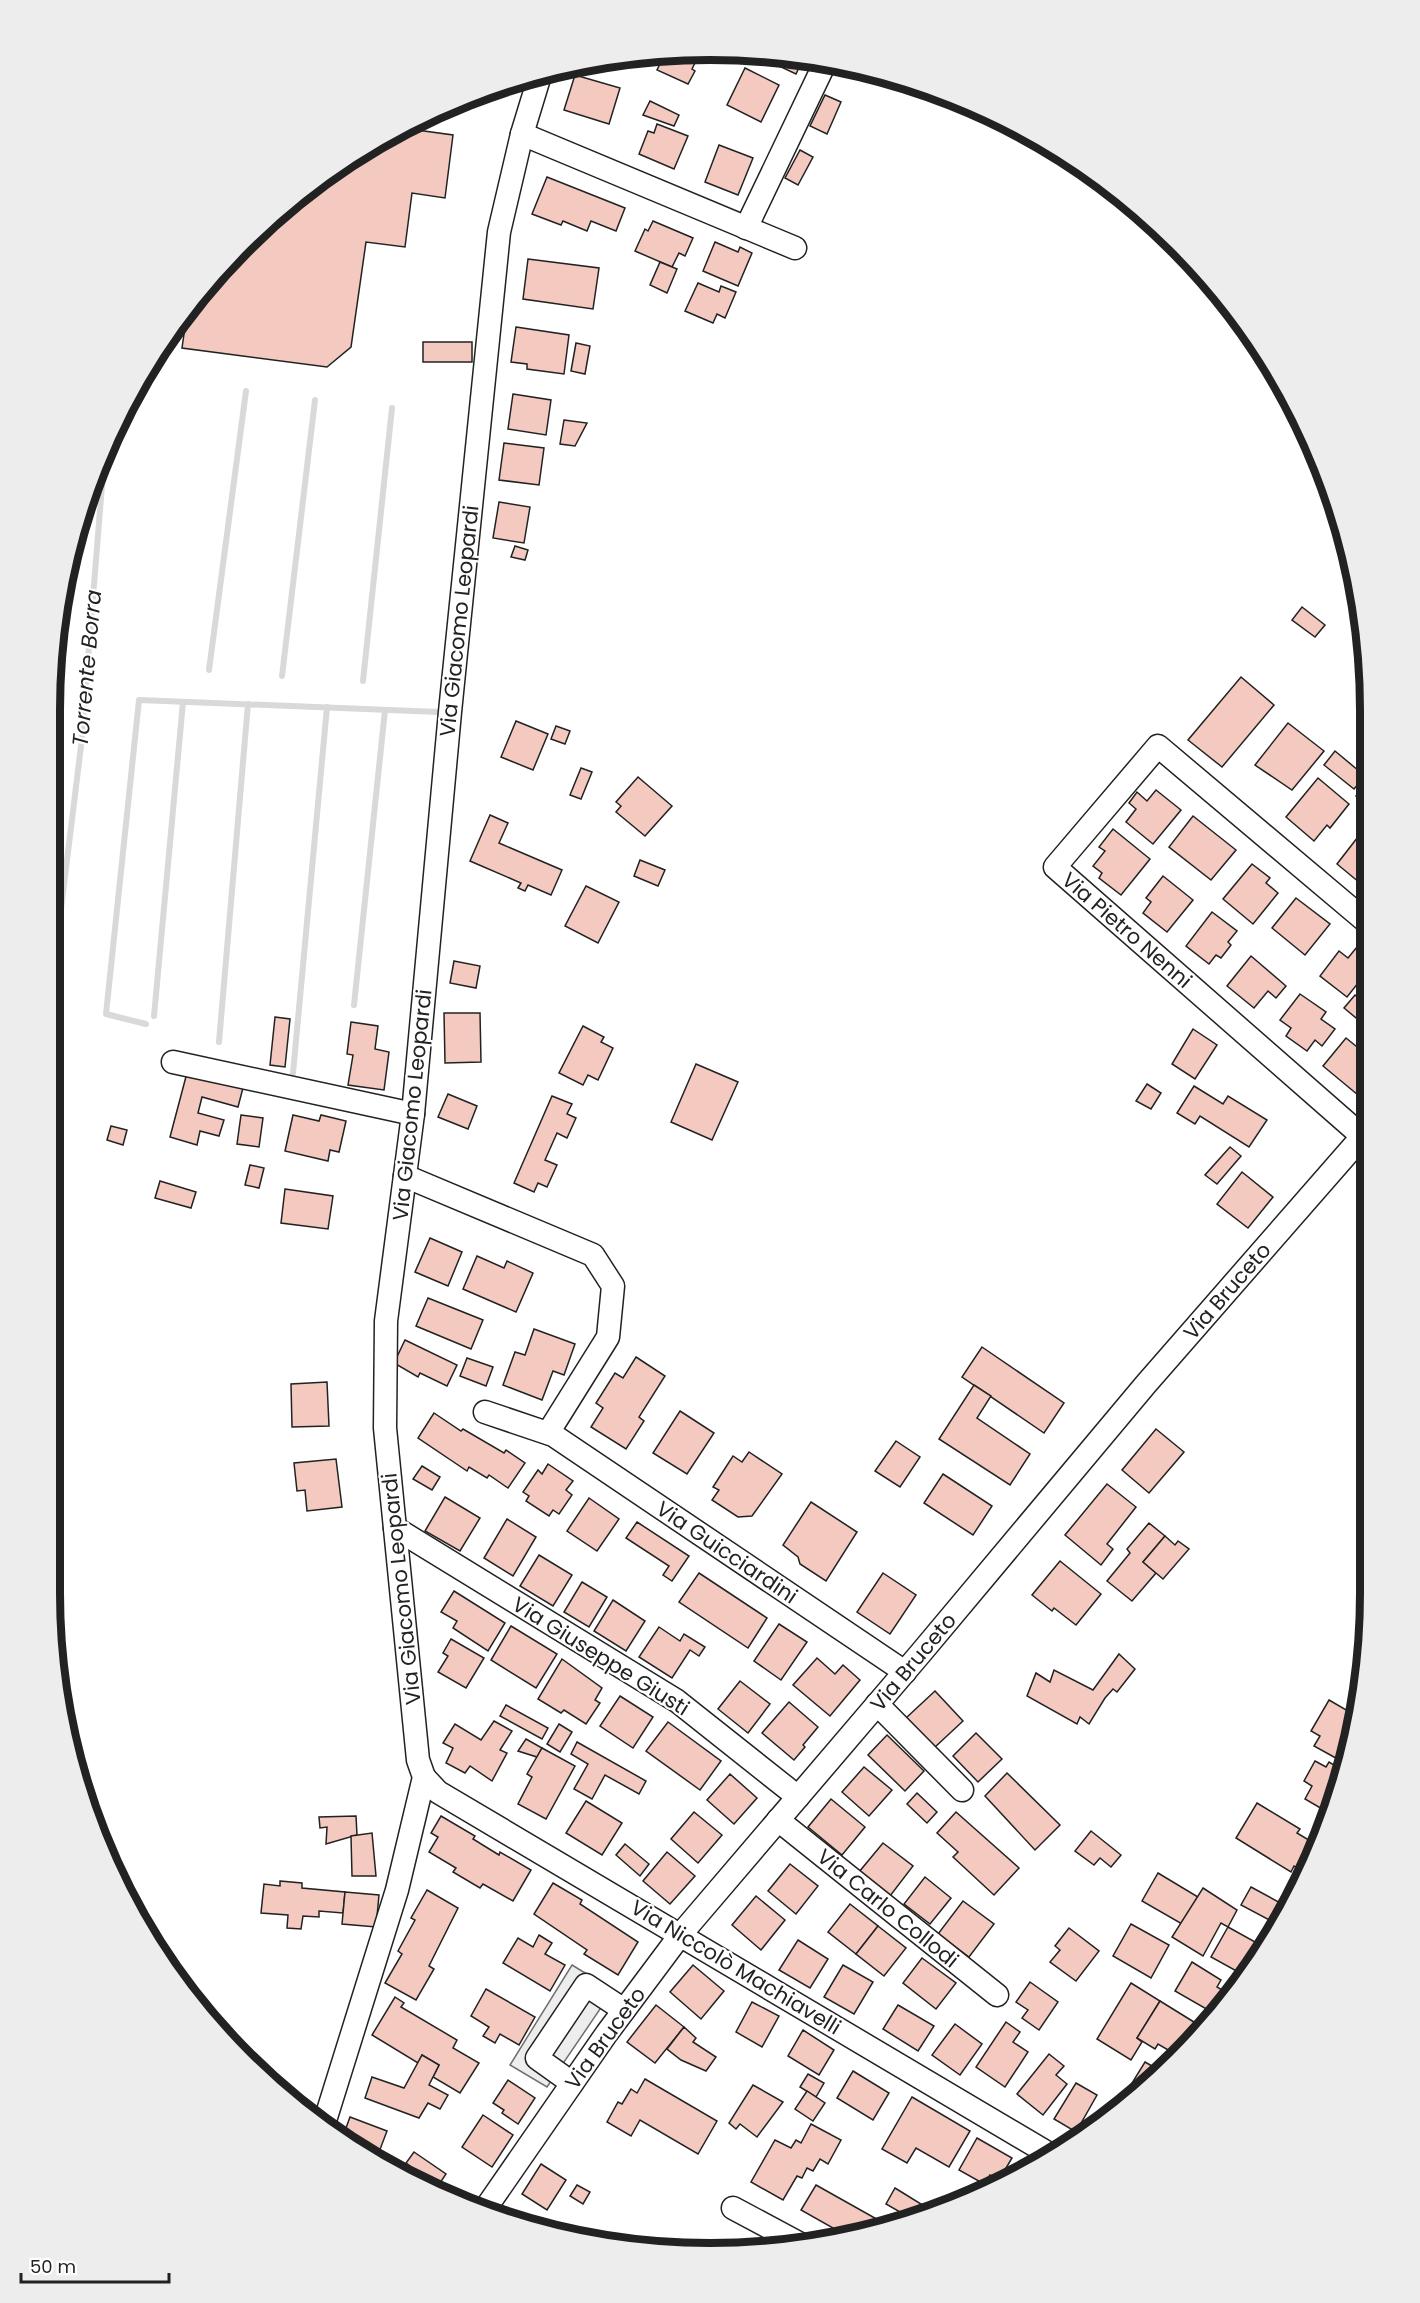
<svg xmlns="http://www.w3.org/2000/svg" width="1420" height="2303" viewBox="0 0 1420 2303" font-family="Poppins,sans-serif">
  <rect width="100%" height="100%" fill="#fff"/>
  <polygon fill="#ededed" stroke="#6f6f6f" stroke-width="1.5" points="572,1965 613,1990 547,2087 510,2065"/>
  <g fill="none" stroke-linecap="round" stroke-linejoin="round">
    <g stroke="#d9d9d9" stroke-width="6">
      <polyline points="209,670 246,391"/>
      <polyline points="282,676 315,400"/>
      <polyline points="363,681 392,408"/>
      <polyline points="55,958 81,746 105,448"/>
      <polyline points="354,1005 385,710"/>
      <polyline points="154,1016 183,702"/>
      <polyline points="146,1024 106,1014 139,700 439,712"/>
      <polyline points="219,1042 248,704"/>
      <polyline points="293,1073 327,707"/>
    </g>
  </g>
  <g fill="#f3c9c0" stroke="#222" stroke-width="1.5">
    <polygon points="700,53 692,69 695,71 688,84 657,70 665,54"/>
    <polygon points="767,53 803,59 796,74 764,59"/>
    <polygon points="844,66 861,69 856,79 841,72"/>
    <polygon points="745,68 779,85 761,122 727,105"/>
    <polygon points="575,75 620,88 609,124 564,110"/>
    <polygon points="825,95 841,102 827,134 810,126"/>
    <polygon points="650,101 679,115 674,126 643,115"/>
    <polygon points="657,124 688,136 674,169 639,154 648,131 654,133"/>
    <polygon points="402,128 453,135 445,198 412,193 405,247 366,242 351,347 327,367 182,348 188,306 274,214 379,138"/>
    <polygon points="719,145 753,158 738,195 705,182"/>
    <polygon points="800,150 813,157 798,185 785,178"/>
    <polygon points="547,177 625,208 616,231 591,221 587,231 563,221 561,225 532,214"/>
    <polygon points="653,221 693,238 685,256 679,253 672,267 635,251 645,229 648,231"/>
    <polygon points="715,242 738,252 740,247 752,253 738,286 703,271"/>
    <polygon points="528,259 599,268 593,309 523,299"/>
    <polygon points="660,262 677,269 667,293 650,285"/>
    <polygon points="698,283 719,292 721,286 736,292 725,318 717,314 713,323 685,311"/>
    <polygon points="516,327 569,335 564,374 527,369 527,364 511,362"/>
    <rect x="423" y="342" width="49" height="20"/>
    <polygon points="576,343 590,346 585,374 571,371"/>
    <polygon points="513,394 551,400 546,435 508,429"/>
    <polygon points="564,420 587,423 575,446 560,444"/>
    <polygon points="504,443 544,448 539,485 499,480"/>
    <polygon points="499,502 530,507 524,543 493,538"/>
    <polygon points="515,546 528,550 525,560 511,557"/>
    <polygon points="1302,607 1325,625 1315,637 1292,620"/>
    <polygon points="1241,677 1274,705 1222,767 1188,740"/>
    <polygon points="516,721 548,734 533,770 501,757"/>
    <polygon points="1288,723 1324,751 1292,790 1255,765"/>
    <polygon points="556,726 570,731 565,744 551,739"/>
    <polygon points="1335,751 1365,776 1354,789 1324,765"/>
    <polygon points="581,768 592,772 581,799 570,795"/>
    <polygon points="638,777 672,806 645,836 616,812 621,806 616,802"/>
    <polygon points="1318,778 1349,804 1330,828 1327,825 1314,841 1286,817"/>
    <polygon points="1368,778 1369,778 1368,806 1356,796"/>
    <polygon points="1156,790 1181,810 1153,844 1126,822 1136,809 1129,803 1137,792 1147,801"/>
    <polygon points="490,815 508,823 499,843 562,870 551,895 528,885 525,891 518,888 521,883 470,861"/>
    <polygon points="1193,816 1236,850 1211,880 1169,847"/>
    <polygon points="1368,824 1368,873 1360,883 1337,864"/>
    <polygon points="1113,829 1150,859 1121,895 1099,878 1102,873 1093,866 1105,851 1099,847"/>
    <polygon points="640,860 665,870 658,886 634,876"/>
    <polygon points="1252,864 1270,878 1266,883 1278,893 1253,924 1223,899"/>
    <polygon points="1163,876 1193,900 1167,932 1143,913 1151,902 1146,898"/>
    <polygon points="586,886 619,902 598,943 565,926"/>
    <polygon points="1296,898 1330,924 1305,955 1272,928"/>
    <polygon points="1212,912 1237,931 1228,942 1231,945 1221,958 1216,955 1209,964 1186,946"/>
    <polygon points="1357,947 1368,955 1368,983 1362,978 1347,997 1320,976 1339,951 1348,958"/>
    <polygon points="1251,956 1286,986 1276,998 1268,991 1254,1008 1227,986"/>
    <polygon points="454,961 480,966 476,988 450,983"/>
    <polygon points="1300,994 1326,1012 1321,1019 1335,1029 1322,1046 1315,1040 1307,1051 1286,1036 1291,1028 1280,1020"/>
    <polygon points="1355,995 1368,1006 1367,1027 1344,1008"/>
    <polygon points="444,1013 480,1013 481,1062 445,1063"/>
    <polygon points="275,1017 290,1019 285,1067 270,1065"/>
    <polygon points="351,1022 378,1026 375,1049 389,1052 384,1090 348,1085 353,1055 347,1054"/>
    <polygon points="583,1026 604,1037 601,1042 613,1048 598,1080 588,1075 583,1085 559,1073"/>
    <polygon points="1193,1029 1217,1045 1195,1079 1172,1064"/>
    <polygon points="1346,1038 1367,1055 1367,1083 1358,1095 1323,1066"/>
    <polygon points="696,1064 738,1082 712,1140 671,1122"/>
    <polygon points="188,1069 244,1084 238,1107 202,1097 198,1113 224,1120 219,1136 200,1131 197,1145 170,1137"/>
    <polygon points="1147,1084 1161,1093 1151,1109 1136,1101"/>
    <polygon points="1194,1086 1223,1104 1228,1096 1267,1120 1249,1147 1200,1116 1195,1124 1177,1113"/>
    <polygon points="448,1094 477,1106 468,1129 438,1117"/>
    <polygon points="552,1096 572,1104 567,1114 576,1118 567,1138 557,1133 545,1160 557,1165 547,1187 538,1183 534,1192 514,1183"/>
    <polygon points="241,1115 263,1118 259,1147 237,1144"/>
    <polygon points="293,1115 319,1121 321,1115 346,1121 339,1152 330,1150 328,1161 285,1151"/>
    <polygon points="111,1126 127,1130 123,1145 107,1140"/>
    <polygon points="1230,1147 1241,1156 1217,1184 1205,1175"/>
    <polygon points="250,1165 264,1168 259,1188 245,1185"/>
    <polygon points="1242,1172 1273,1197 1248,1228 1217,1204"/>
    <polygon points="160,1181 196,1192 191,1208 155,1198"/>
    <polygon points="285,1189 333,1196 328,1229 281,1223"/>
    <polygon points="430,1238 462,1252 448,1286 415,1272"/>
    <polygon points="477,1256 504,1268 507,1261 533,1273 516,1312 463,1289"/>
    <polygon points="428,1298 483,1320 471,1349 416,1326"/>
    <polygon points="534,1329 575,1344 564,1375 553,1371 542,1400 503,1385 515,1352 525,1355"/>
    <polygon points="405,1340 457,1365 447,1386 420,1373 418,1377 394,1363"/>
    <polygon points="982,1347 1064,1403 1044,1433 962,1377"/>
    <polygon points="636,1357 665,1376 639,1417 644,1421 626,1449 591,1427 603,1408 596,1403 615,1373 623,1378"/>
    <polygon points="467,1358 493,1367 486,1386 460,1376"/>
    <polygon points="327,1382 329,1426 292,1427 291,1384"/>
    <polygon points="974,1385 991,1396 977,1418 1030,1454 1010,1485 939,1439"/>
    <polygon points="680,1411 714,1433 687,1474 653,1453"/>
    <polygon points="434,1413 461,1431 463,1429 504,1453 506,1450 525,1463 508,1488 489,1475 487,1478 469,1467 467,1471 418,1438"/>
    <polygon points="1156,1429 1184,1452 1149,1493 1122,1470"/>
    <polygon points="896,1441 920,1457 900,1487 875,1471"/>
    <polygon points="749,1452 782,1474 752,1516 738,1517 712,1500 719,1490 713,1487 733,1456 742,1462"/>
    <polygon points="336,1459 342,1507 307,1511 305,1490 297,1491 294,1463"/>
    <polygon points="548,1464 573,1481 566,1490 572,1495 559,1514 553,1510 549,1516 526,1501 529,1496 523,1492 538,1470 542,1474"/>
    <polygon points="422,1466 440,1477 432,1490 413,1479"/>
    <polygon points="943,1474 992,1506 973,1535 924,1503"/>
    <polygon points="1107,1484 1136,1507 1107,1544 1113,1549 1101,1565 1065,1535"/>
    <polygon points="445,1497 480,1518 460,1551 425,1531"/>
    <polygon points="589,1498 619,1519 597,1551 567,1531"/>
    <polygon points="811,1502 857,1532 826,1581 800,1564 798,1557 783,1545"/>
    <polygon points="507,1519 536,1537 513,1576 484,1558"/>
    <polygon points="637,1522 689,1556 672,1581 663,1575 669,1566 626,1538"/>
    <polygon points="1149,1523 1165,1536 1143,1562 1156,1573 1132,1601 1107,1581 1130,1553 1127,1549"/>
    <polygon points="1165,1536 1175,1545 1178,1541 1189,1549 1163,1579 1143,1562"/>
    <polygon points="539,1555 572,1575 553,1606 520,1586"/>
    <polygon points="1060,1561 1101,1594 1076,1625 1054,1608 1052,1611 1032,1595"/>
    <polygon points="699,1573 767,1618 748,1648 679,1602"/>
    <polygon points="883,1573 916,1595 890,1634 857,1612"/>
    <polygon points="582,1582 607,1597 589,1627 564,1612"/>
    <polygon points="454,1591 505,1623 488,1651 453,1628 457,1621 441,1612"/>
    <polygon points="613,1600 645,1621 626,1651 594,1631"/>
    <polygon points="779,1624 807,1642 781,1680 754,1661"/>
    <polygon points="511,1626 557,1654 536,1688 491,1660"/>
    <polygon points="659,1627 680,1641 684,1634 705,1647 699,1656 690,1650 672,1678 639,1657"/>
    <polygon points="451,1639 484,1658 466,1688 438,1672 448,1656 443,1653"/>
    <polygon points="1119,1654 1135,1669 1117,1692 1113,1689 1105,1698 1089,1724 1080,1717 1077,1724 1027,1696 1036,1673 1050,1682 1054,1670 1093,1690"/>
    <polygon points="817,1658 835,1674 843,1665 860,1680 830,1716 793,1685"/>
    <polygon points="562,1659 602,1688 595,1700 600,1703 586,1724 564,1710 561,1713 538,1699"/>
    <polygon points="740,1681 770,1704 748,1733 718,1709"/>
    <polygon points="935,1691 963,1721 934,1748 906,1718"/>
    <polygon points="620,1696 653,1717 633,1748 600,1726"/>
    <polygon points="1329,1700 1355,1715 1343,1762 1314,1746 1320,1736 1311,1731"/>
    <polygon points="789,1702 818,1727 803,1745 805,1747 794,1760 762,1733"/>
    <polygon points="506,1705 548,1728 542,1739 500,1716"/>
    <polygon points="494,1721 512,1731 500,1750 507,1753 492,1781 470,1766 465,1773 446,1763 453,1748 443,1743 455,1724 481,1740"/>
    <polygon points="668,1722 721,1761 700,1790 646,1751"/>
    <polygon points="559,1724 572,1732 560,1752 547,1744"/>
    <polygon points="976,1733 1002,1759 978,1782 953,1756"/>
    <polygon points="887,1735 924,1771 905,1791 868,1755"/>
    <polygon points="526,1739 542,1748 537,1757 518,1751"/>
    <polygon points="577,1742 646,1781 639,1794 605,1775 592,1799 574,1789 588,1764 571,1754"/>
    <polygon points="542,1748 575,1766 546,1819 518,1804 532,1777 527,1774"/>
    <polygon points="1315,1761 1326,1767 1329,1762 1341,1769 1329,1813 1305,1799 1312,1786 1304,1781"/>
    <polygon points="864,1767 892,1790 869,1816 842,1792"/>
    <polygon points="1007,1773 1060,1825 1035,1850 985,1796"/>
    <polygon points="730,1774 757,1798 734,1824 707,1800"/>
    <polygon points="917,1793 937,1812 927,1823 907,1804"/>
    <polygon points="831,1799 865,1827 842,1855 808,1827"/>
    <polygon points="586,1801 622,1823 602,1855 566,1833"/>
    <polygon points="1257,1803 1300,1829 1297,1833 1317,1845 1301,1870 1294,1866 1291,1872 1236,1838"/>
    <polygon points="694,1812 722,1835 698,1863 671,1839"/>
    <polygon points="956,1812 1019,1868 994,1895 953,1857 958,1852 937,1833"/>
    <polygon points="356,1816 357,1835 326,1844 327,1827 320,1828 319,1817"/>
    <polygon points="441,1816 475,1836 473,1839 499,1855 500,1852 531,1870 513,1901 483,1884 480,1888 453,1872 456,1868 429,1852 438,1837 431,1833"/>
    <polygon points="1091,1831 1121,1855 1111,1867 1100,1858 1094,1865 1075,1851"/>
    <polygon points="372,1833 376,1876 352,1876 351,1836"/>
    <polygon points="883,1843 913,1866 890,1896 859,1872"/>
    <polygon points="625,1844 649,1864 640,1876 616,1855"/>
    <polygon points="667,1852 695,1876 670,1904 643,1881"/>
    <polygon points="790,1864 818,1886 796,1914 768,1891"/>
    <polygon points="1158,1873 1198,1897 1182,1924 1142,1901"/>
    <polygon points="925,1877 951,1898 930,1924 904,1904"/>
    <polygon points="280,1881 302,1883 302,1888 345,1892 343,1913 319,1911 319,1917 303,1916 301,1929 287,1928 288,1915 261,1913 264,1884 280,1886"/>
    <polygon points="553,1883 582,1900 580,1904 638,1942 618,1975 584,1954 587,1950 534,1914"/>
    <polygon points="1251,1887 1286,1906 1275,1923 1241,1905"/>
    <polygon points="1203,1888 1237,1910 1228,1927 1221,1923 1203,1956 1172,1937"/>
    <polygon points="427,1890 458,1908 429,1966 434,1969 416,2000 385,1983 402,1954 398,1951 415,1920 411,1918"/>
    <polygon points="345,1892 379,1895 376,1927 342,1924"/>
    <polygon points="756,1896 785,1920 761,1950 732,1925"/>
    <polygon points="963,1901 994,1924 969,1957 938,1934"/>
    <polygon points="850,1904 878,1926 856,1954 828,1932"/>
    <polygon points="1131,1924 1169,1945 1151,1978 1113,1956"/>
    <polygon points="878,1926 906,1948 884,1976 856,1954"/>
    <polygon points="1228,1927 1257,1943 1240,1973 1211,1957"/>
    <polygon points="1069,1928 1099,1951 1076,1981 1050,1962 1060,1950 1055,1946"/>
    <polygon points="539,1935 552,1943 545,1954 565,1965 550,1991 503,1963 518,1938 533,1947"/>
    <polygon points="798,1940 828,1959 810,1988 779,1970"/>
    <polygon points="922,1958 956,1983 936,2009 903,1983"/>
    <polygon points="1192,1962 1221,1980 1217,1987 1227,1993 1215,2014 1175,1991"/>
    <polygon points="693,1965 724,1991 701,2019 670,1992"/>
    <polygon points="843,1965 873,1982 854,2014 824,1997"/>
    <polygon points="1030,1982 1058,2002 1039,2030 1022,2018 1028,2010 1016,2002"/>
    <polygon points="1131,1983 1160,2001 1137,2038 1142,2042 1131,2060 1097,2039"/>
    <polygon points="486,1989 535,2017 519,2045 500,2034 495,2043 483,2036 489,2027 471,2016"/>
    <polygon points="395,1997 404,2003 401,2007 457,2040 453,2048 479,2063 460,2093 433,2077 439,2065 422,2055 418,2063 372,2035"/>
    <polygon points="1160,2001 1202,2027 1175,2054 1158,2044 1155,2049 1137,2038"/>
    <polygon points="752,2002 779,2016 762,2047 736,2032"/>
    <polygon points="656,2005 684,2027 655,2063 627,2042"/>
    <polygon points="898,2005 934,2026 918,2051 883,2029"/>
    <polygon points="1006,2022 1020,2032 1013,2042 1028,2052 1005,2087 976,2067"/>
    <polygon points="955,2024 982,2044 960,2075 932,2055"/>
    <polygon points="684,2027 696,2038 693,2042 716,2057 706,2071 681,2060 667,2049"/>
    <polygon points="803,2030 834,2050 819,2075 788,2056"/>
    <polygon points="1049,2054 1064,2066 1056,2075 1067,2084 1043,2115 1017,2094"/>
    <polygon points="422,2055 439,2065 429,2085 448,2095 440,2109 428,2103 419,2118 365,2098 372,2077 404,2088"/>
    <polygon points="1145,2062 1159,2070 1129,2100 1124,2096"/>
    <polygon points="853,2071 889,2093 873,2120 837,2098"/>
    <polygon points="808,2074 824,2083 816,2097 800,2087"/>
    <polygon points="645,2079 717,2121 698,2154 640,2120 631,2136 607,2122 618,2102 622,2104 631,2089 637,2093"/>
    <polygon points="508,2080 535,2098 518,2124 502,2113 504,2110 493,2103"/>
    <polygon points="1076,2083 1097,2095 1076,2132 1054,2119"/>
    <polygon points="753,2085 783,2102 757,2137 740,2124 736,2129 729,2123"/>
    <polygon points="807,2091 825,2103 813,2121 795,2109"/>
    <polygon points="912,2097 970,2131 949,2167 916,2148 907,2163 882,2149"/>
    <polygon points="483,2115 513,2135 492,2167 462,2147"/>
    <polygon points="350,2117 387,2131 376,2160 342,2139"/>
    <polygon points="811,2124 841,2140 828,2164 820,2159 813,2171 807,2168 802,2178 797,2176 783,2200 751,2182 775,2140 791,2148 796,2140 801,2143"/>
    <polygon points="977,2138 1012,2158 999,2180 990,2175 984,2184 959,2170"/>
    <polygon points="414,2152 446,2174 434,2192 406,2174 411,2167 406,2163"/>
    <polygon points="541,2164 566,2180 547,2210 522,2194"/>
    <polygon points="577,2185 590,2192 583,2204 570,2196"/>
    <polygon points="816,2185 889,2226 847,2236 801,2210"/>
    <polygon points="895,2188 921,2204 912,2219 886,2204"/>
    <polygon points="951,2195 962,2202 943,2210"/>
    <polygon points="510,2211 535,2227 504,2220"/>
  </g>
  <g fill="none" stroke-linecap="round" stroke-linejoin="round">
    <defs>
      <g id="minor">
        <polyline points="522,134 795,248"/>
        <polyline points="746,228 825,63"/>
        <polyline points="173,1062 413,1114"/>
        <polyline points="1362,1136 1055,867 1158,746 1368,923"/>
        <polyline points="405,1176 593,1255 613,1286 608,1337 548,1433"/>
        <polyline points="485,1412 553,1435 905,1672"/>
        <polyline points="395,1528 677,1701 798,1797"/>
        <polyline points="877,1704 962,1790"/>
        <polyline points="424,1777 438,1792 1051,2155"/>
        <polyline points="778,1820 997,1995"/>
        <polyline points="572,2083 537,2058 586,1985 624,2010"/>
        <polyline points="323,2127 397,1890 424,1777 418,1760 385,1428 386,1321 413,1114 450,712 499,232 522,134 540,75"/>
        <polyline points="733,2208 804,2246"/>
        <polyline points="483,2212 607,2033 681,1934 920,1654 1146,1384 1367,1131"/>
      </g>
    </defs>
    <use href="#minor" stroke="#222" stroke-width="25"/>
    <use href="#minor" stroke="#fff" stroke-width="22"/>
  </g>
  <g text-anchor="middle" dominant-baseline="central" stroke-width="4.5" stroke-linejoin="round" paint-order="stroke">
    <g font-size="21" fill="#222" stroke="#fff">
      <text transform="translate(459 621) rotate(-84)">Via Giacomo Leopardi</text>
      <text transform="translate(1127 930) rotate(41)">Via Pietro Nenni</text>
      <text transform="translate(412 1105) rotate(-84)">Via Giacomo Leopardi</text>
      <text transform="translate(1227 1291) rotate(-49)">Via Bruceto</text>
      <text transform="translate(727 1552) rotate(34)">Via Guicciardini</text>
      <text transform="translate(401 1589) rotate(-96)">Via Giacomo Leopardi</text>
      <text transform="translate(601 1656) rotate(32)">Via Giuseppe Giusti</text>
      <text transform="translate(913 1662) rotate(-50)">Via Bruceto</text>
      <text transform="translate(888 1908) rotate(39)">Via Carlo Collodi</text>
      <text transform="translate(736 1967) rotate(31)">Via Niccolò Machiavelli</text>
      <text transform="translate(605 2038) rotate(-54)">Via Bruceto</text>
    </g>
    <g font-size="22" font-style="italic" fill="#222" stroke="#fff">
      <text transform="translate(87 668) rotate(-85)">Torrente Borra</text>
    </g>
  </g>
  <path d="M0 0H1420V2303H0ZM710 60H710A650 650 0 0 1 1360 710V1593A650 650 0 0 1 710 2243H710A650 650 0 0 1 60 1593V710A650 650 0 0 1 710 60Z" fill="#ededed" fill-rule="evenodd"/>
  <path fill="none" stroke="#222" stroke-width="8" d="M710 60H710A650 650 0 0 1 1360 710V1593A650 650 0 0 1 710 2243H710A650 650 0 0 1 60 1593V710A650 650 0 0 1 710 60Z"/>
  <path d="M21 2273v9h148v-9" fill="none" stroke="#222222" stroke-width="3"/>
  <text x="30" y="2273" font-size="18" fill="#222222" stroke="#ffffff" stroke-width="4.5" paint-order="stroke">50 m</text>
</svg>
